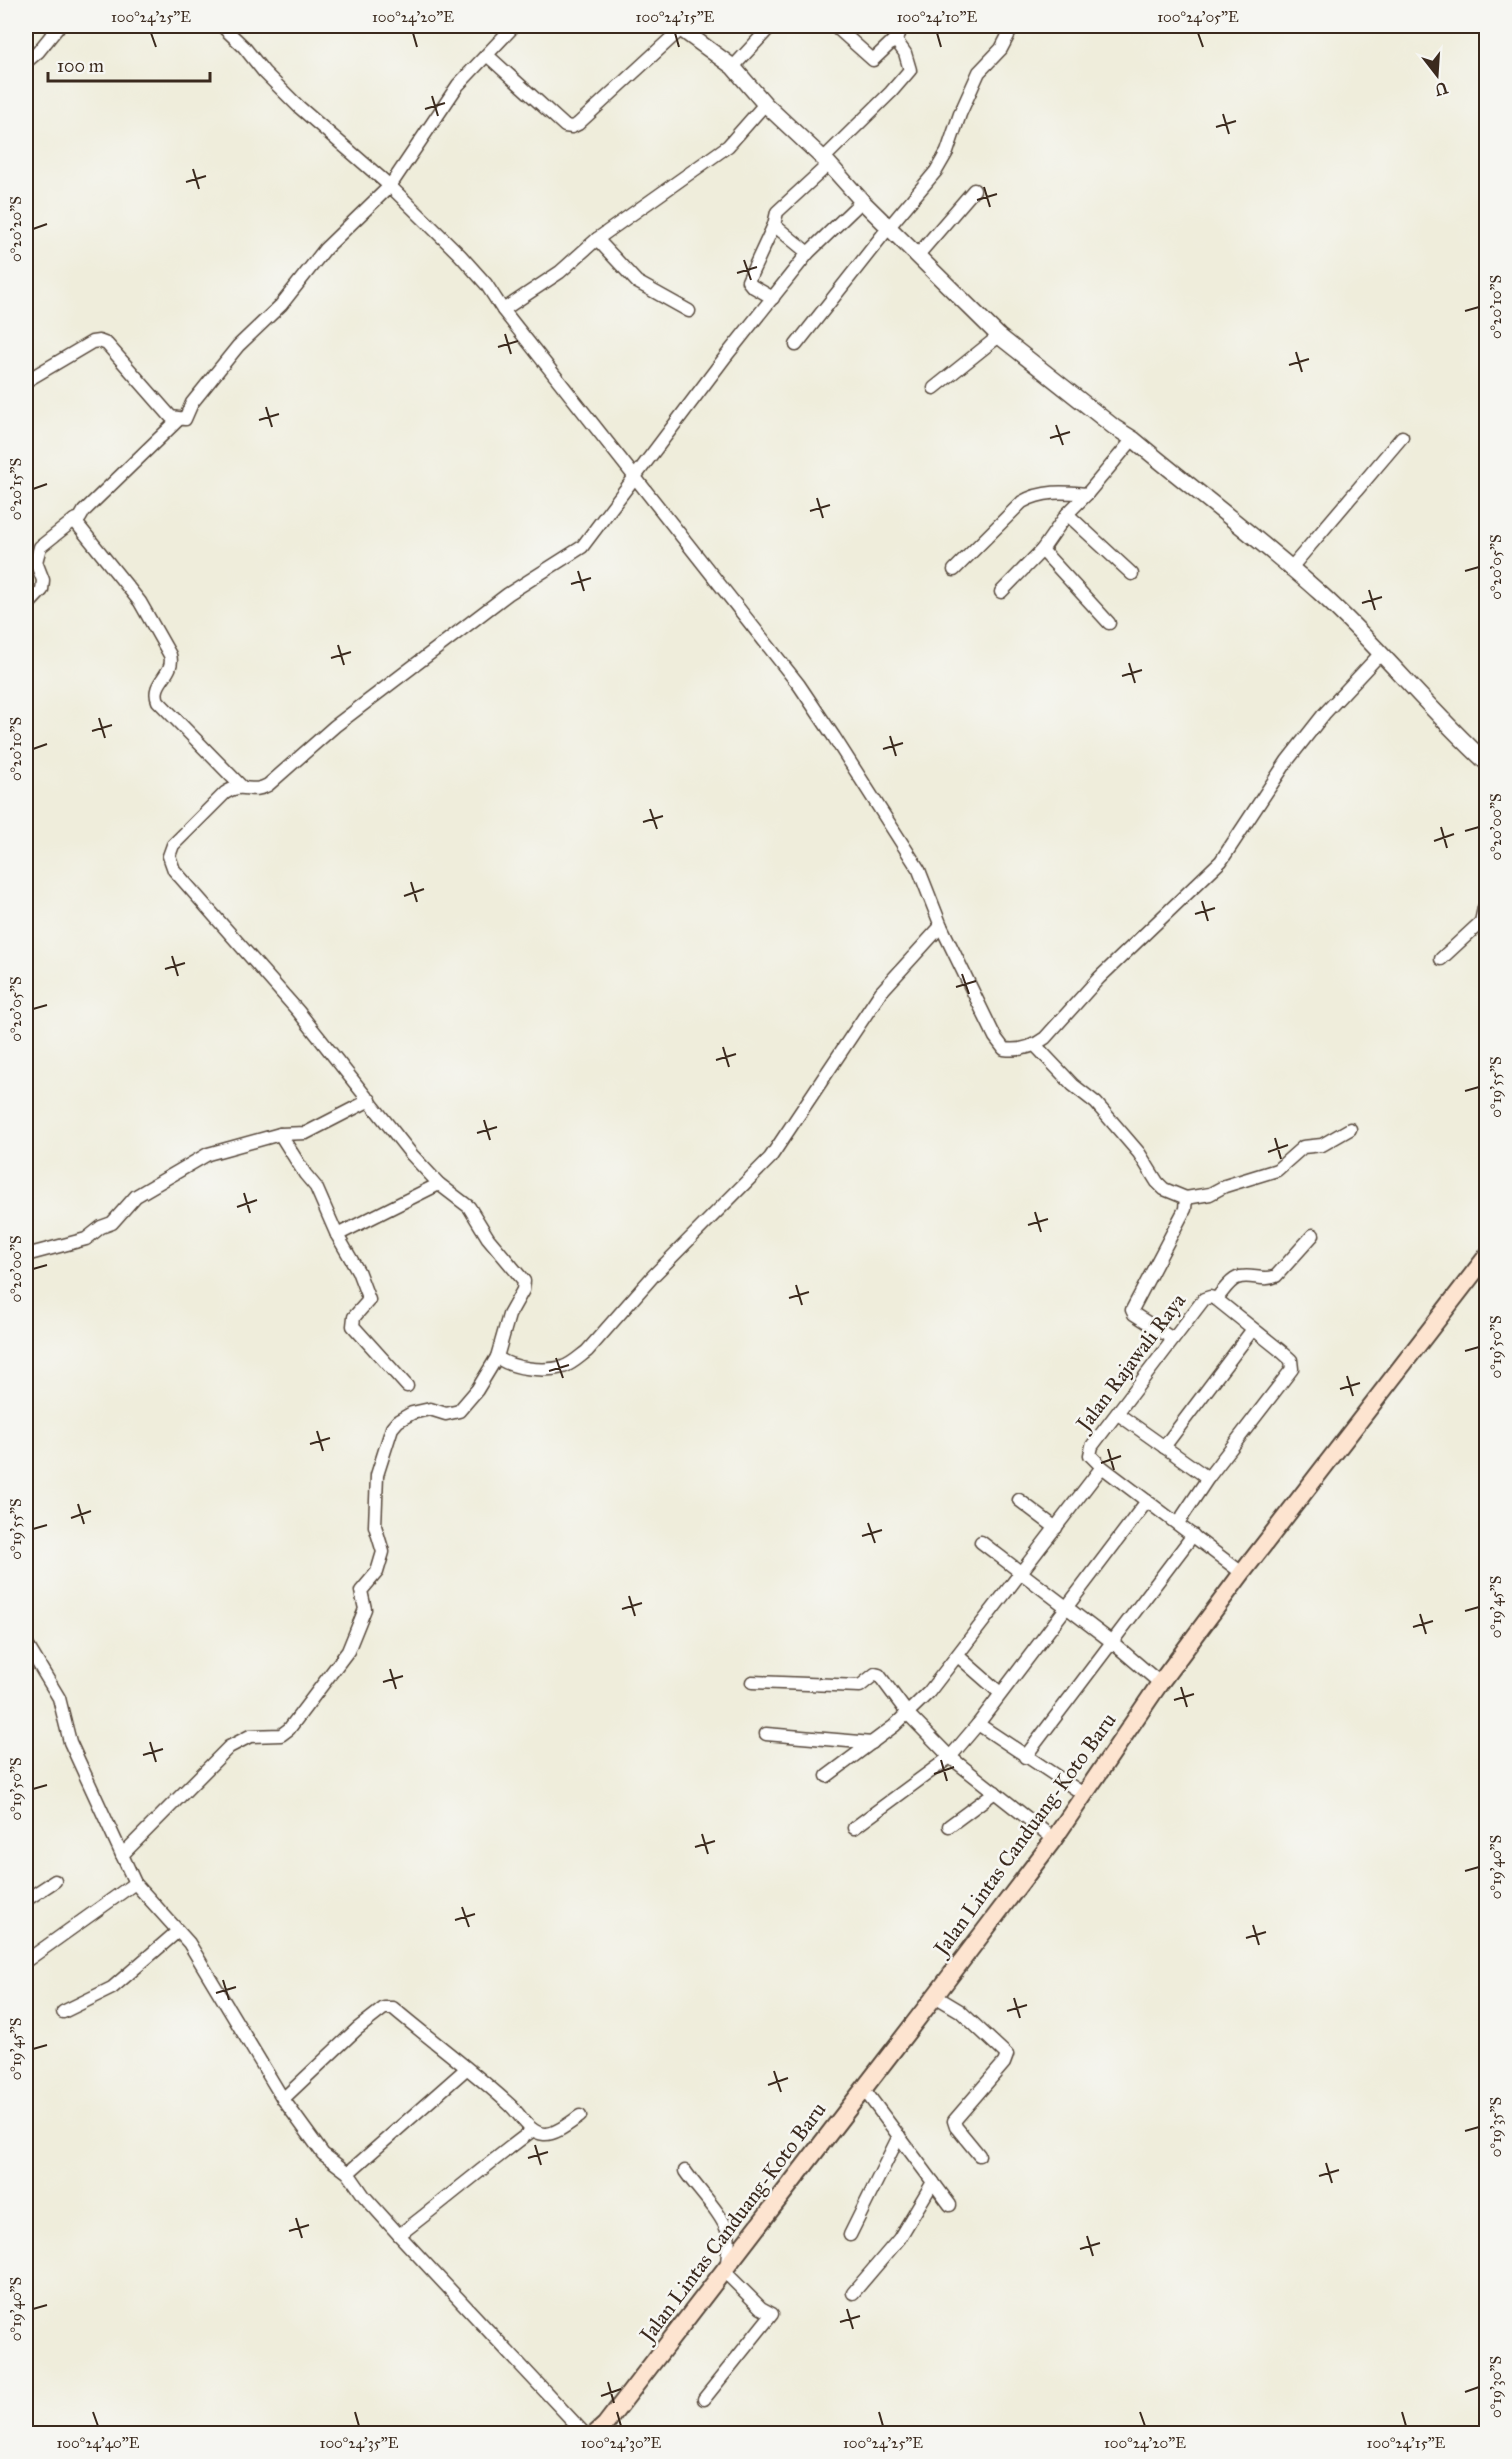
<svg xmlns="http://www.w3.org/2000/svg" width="1512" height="2459" viewBox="0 0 1512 2459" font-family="'IM FELL Great Primer',serif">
  <rect width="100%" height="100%" fill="#f6f6f2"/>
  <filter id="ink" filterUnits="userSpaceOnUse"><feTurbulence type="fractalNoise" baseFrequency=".0167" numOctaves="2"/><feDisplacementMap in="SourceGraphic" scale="12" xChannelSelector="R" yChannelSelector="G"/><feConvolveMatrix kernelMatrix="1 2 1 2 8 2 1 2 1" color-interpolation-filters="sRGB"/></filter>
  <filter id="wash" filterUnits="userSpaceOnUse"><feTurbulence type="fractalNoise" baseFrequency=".008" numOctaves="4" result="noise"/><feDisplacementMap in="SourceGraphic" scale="24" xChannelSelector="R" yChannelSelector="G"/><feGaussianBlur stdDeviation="1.35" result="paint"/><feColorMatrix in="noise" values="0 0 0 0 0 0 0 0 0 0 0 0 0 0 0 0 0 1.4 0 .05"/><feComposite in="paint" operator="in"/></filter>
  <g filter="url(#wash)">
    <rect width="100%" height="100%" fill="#efeddb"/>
  </g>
  <g filter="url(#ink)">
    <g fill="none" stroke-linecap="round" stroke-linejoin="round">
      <defs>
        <g id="minor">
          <path d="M 222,26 L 244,47 L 264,72 L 299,107 L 390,186 L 460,255 L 486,284 L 503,310 L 799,685 L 834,737 L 919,870 L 941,926 L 995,1037 L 1004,1049 C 1018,1051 1033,1047 1045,1038 L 1099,978 L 1221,861 L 1287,761 L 1324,714 L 1381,653"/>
          <polyline points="835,26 873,60 895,39"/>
          <polyline points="487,55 565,126 572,127 578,124 681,29"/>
          <polyline points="26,62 38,52 59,26"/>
          <polyline points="733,67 771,26"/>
          <polyline points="823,159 891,92 910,70 905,53 895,39 899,34 900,26"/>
          <polyline points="774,225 808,253"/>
          <polyline points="597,239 637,282 689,311"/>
          <polyline points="917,256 974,190"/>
          <polyline points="773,298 752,286 748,281 774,225 777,212 829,164"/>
          <polyline points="503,310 560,272 597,239 728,146 765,104"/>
          <polyline points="796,345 889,227 936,171 947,152 960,114 979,72 1001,49 1013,26"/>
          <polyline points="26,381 92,342 99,341 107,344 171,417 185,419 192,403 238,346 281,305 325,249 390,186 458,85 514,26"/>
          <polyline points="934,388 999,336"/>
          <path d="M 178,420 L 84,511 L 80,518 L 74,520 L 140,602 L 170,655 C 176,674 150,682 158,701 L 242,787"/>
          <polyline points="1067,514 1132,574"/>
          <polyline points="1042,550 1109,623"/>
          <polyline points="1290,569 1402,437"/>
          <path d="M 954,570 L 1022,502 C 1043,490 1064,492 1087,494"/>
          <polyline points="1001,592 1042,550 1067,514 1087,494 1133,439"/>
          <polyline points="26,607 42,590 43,580 36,562 40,547 74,520"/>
          <polyline points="1441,959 1481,922 1484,908 1486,905"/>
          <polyline points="1035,1045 1073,1085 1096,1103 1139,1153 1157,1182 1164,1189 1186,1198 1185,1209 1132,1310 1134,1314 1173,1339"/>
          <polyline points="280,1134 305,1174 316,1187 337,1235 358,1271 369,1300 354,1317 353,1326 407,1386"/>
          <polyline points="1186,1198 1210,1194 1225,1186 1277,1170 1303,1147 1322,1145 1350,1129"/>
          <polyline points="337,1235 439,1184"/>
          <polyline points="26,1255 86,1239 101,1227 112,1223 136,1196 208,1154 280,1134 306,1133 370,1100"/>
          <path d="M 1216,1299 C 1222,1293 1229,1281 1237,1278 C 1249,1273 1264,1282 1276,1276 L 1313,1235"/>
          <path d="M 497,1357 C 512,1369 544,1372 563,1367 C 572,1364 579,1357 587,1351 L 654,1275 L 770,1158 L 881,992 L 941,926"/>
          <polyline points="1118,1414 1208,1478"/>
          <polyline points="1164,1447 1253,1329"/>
          <polyline points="1019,1500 1056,1528"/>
          <polyline points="1178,1523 1208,1478 1292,1369 1291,1360 1281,1351 1216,1299 1210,1297 1204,1299 1092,1446 1090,1455 1102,1467 1242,1573"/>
          <polyline points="981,1542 1112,1642 1160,1683"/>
          <polyline points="26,1643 59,1698 70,1742 135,1883 189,1943 283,2099 323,2154 348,2173 364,2196 399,2235 585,2434"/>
          <polyline points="958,1656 999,1692"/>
          <polyline points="752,1682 860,1686 875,1674 879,1675 908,1714 950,1757 1054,1839"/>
          <polyline points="978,1724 1085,1795"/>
          <polyline points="766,1734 872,1743"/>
          <polyline points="1025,1757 1193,1535"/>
          <polyline points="827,1776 894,1726 929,1692 1102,1467"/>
          <polyline points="949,1826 995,1792"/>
          <polyline points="854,1828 950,1757 978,1724 1147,1501"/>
          <path d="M 122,1855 L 229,1747 L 250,1736 L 281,1735 L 289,1729 L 348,1651 L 365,1609 L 361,1591 L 377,1572 L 383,1552 L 375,1526 L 377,1475 L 392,1428 L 398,1421 L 412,1413 L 430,1409 L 446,1414 L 459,1411 L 477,1390 L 497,1357 L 509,1315 L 523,1290 L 524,1281 L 488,1238 L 469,1207 L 439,1184 L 412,1155 L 298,1011 L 174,870 L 169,856 L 173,845 L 225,793 C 243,781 251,795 268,785 L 335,726 L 508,594 L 582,547 L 726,356 L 808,253 L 862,201"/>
          <polyline points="26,1900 55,1881"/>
          <polyline points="26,1961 135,1883"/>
          <polyline points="935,1996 960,2011 1007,2055 1004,2063 954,2121 956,2127 979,2155"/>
          <polyline points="63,2012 112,1988 178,1931"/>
          <polyline points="863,2088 950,2205"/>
          <path d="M 283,2099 L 357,2029 L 384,2008 L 393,2008 C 432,2041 473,2071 510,2105 C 520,2114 529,2133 544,2134 C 556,2135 571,2122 580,2116"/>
          <path d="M 685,2171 C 697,2189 722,2213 728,2233 C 730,2242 727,2257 727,2267"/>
          <polyline points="348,2173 466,2069"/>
          <path d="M 399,2235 C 444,2201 487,2164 533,2130"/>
          <polyline points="850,2235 899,2136"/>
          <polyline points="853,2293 899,2239 933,2182"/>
          <polyline points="704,2399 772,2314 761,2308 724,2271"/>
        </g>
        <path id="tertiary" d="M 677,26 L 733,67 L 765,104 L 829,164 L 862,201 L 999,336 L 1114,427 L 1133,439 C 1195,491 1260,539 1320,593 C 1379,646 1428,709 1486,762"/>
        <polyline id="secondary" points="595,2434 605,2425 935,1996 1054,1839 1160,1683 1242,1573 1486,1257"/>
      </defs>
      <use href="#minor" stroke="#56473a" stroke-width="15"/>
      <use href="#tertiary" stroke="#56473a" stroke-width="18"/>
      <use href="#secondary" stroke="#56473a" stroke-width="20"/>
      <use href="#minor" stroke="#fff" stroke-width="12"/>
      <use href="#tertiary" stroke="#fff" stroke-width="15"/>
      <use href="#secondary" stroke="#fde4d0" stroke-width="16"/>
    </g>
  </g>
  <path fill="none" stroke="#3b2a1e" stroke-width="2" d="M 151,33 L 156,47M 413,33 L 417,47M 675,33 L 679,47M 937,33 L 941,47M 1198,33 L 1203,47M 432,96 L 438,116M 425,109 L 445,103M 1223,114 L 1229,134M 1216,127 L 1236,121M 193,169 L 199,189M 186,182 L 206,176M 984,187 L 990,207M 977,200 L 997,194M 33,229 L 47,224M 744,260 L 751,280M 737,273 L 757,267M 1465,311 L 1479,307M 505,334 L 511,354M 498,347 L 518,341M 1296,352 L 1302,372M 1289,365 L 1309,359M 266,407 L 272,427M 259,420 L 279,414M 1056,425 L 1063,445M 1050,438 L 1070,432M 33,489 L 47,484M 817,498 L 823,518M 810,511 L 830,505M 578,571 L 584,591M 1465,571 L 1479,567M 571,584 L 591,578M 1369,590 L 1375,610M 1362,603 L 1382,597M 338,645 L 344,665M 331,658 L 351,652M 1129,663 L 1135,683M 1122,676 L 1142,670M 99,718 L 105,738M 92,731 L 112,725M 890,736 L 896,756M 33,749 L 47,744M 883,749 L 903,743M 650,809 L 657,829M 643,822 L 663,816M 1441,827 L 1447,848M 1465,831 L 1479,827M 1434,841 L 1454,834M 411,882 L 417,902M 404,896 L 424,889M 1202,901 L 1208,921M 1195,914 L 1215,908M 172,956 L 178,976M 165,969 L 185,963M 962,974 L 969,994M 956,987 L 976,981M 33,1009 L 47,1005M 723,1047 L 729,1067M 716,1060 L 736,1054M 1465,1091 L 1479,1087M 484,1120 L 490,1140M 477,1133 L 497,1127M 1275,1138 L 1281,1159M 1268,1152 L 1288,1145M 244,1193 L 250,1213M 237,1207 L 257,1200M 1035,1212 L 1041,1232M 1028,1225 L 1048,1219M 33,1269 L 47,1265M 796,1285 L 802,1305M 789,1298 L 809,1292M 1465,1351 L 1479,1347M 556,1358 L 563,1378M 549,1371 L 569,1365M 1347,1376 L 1353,1396M 1340,1389 L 1360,1383M 317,1431 L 323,1451M 310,1444 L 330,1438M 1108,1449 L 1114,1470M 1101,1463 L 1121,1456M 78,1504 L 84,1524M 71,1518 L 91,1511M 868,1523 L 875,1543M 33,1529 L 47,1525M 862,1536 L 882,1530M 629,1596 L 635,1616M 622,1609 L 642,1603M 1465,1611 L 1479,1607M 1420,1614 L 1426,1634M 1413,1627 L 1433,1621M 390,1669 L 396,1689M 383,1682 L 403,1676M 1181,1687 L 1187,1707M 1174,1700 L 1194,1694M 150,1742 L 156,1762M 143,1755 L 163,1749M 941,1760 L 947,1781M 934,1774 L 954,1767M 33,1789 L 47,1785M 702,1834 L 708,1854M 695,1847 L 715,1841M 1465,1871 L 1479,1867M 462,1907 L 469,1927M 455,1920 L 475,1914M 1253,1925 L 1259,1945M 1246,1938 L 1266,1932M 223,1980 L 229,2000M 216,1993 L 236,1987M 1014,1998 L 1020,2018M 1007,2011 L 1027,2005M 33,2049 L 47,2045M 774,2071 L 781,2092M 768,2085 L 788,2078M 1465,2131 L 1479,2127M 535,2145 L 541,2165M 528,2158 L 548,2152M 1326,2163 L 1332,2183M 1319,2176 L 1339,2170M 296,2218 L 302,2238M 289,2231 L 309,2225M 1087,2236 L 1093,2256M 1080,2249 L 1100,2243M 33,2309 L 47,2305M 847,2309 L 853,2329M 840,2322 L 860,2316M 608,2382 L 614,2403M 1465,2392 L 1479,2387M 601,2396 L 621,2389M 93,2412 L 98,2426M 355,2412 L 359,2426M 617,2412 L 621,2426M 879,2412 L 883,2426M 1140,2412 L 1145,2426M 1402,2412 L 1406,2426"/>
  <g text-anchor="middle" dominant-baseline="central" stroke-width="5" stroke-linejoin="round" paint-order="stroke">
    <g font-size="21" fill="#3b2a1e" stroke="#f6f6f2">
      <text transform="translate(1131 1362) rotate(-53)">Jalan Rajawali Raya</text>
      <text transform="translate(1025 1834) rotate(-54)">Jalan Lintas Canduang-Koto Baru</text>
      <text transform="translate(733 2222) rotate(-53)">Jalan Lintas Canduang-Koto Baru</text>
    </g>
  </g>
  <rect width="1512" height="2459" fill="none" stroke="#f6f6f2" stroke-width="66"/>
  <g transform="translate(1437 75) rotate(163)" stroke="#f6f6f2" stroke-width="4.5" paint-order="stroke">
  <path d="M0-4.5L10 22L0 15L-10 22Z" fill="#3b2a1e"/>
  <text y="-9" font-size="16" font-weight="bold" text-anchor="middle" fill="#3b2a1e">U</text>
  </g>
  <path d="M48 72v9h162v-9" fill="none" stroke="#3b2a1e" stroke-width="3"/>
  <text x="57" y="72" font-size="18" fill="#3b2a1e" stroke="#f6f6f2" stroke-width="4.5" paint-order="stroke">100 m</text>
  <rect x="33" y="33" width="1446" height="2393" fill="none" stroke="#3b2a1e" stroke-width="2"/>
  <g font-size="15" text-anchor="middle" fill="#3b2a1e">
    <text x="151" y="22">100°24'25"E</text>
    <text x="413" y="22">100°24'20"E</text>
    <text x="675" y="22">100°24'15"E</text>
    <text x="937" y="22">100°24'10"E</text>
    <text x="1198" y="22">100°24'05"E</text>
    <text transform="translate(16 229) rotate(-90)" y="5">0°20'20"S</text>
    <text transform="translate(1496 307) rotate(-90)" y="5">0°20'10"S</text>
    <text transform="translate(16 489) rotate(-90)" y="5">0°20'15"S</text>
    <text transform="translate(1496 567) rotate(-90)" y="5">0°20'05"S</text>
    <text transform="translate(16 749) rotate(-90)" y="5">0°20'10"S</text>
    <text transform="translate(1496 827) rotate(-90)" y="5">0°20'00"S</text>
    <text transform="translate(16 1009) rotate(-90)" y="5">0°20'05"S</text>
    <text transform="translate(1496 1087) rotate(-90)" y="5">0°19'55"S</text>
    <text transform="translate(16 1269) rotate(-90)" y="5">0°20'00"S</text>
    <text transform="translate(1496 1347) rotate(-90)" y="5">0°19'50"S</text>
    <text transform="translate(16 1529) rotate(-90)" y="5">0°19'55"S</text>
    <text transform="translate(1496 1607) rotate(-90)" y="5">0°19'45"S</text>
    <text transform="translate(16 1789) rotate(-90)" y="5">0°19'50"S</text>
    <text transform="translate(1496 1867) rotate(-90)" y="5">0°19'40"S</text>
    <text transform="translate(16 2049) rotate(-90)" y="5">0°19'45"S</text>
    <text transform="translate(1496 2127) rotate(-90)" y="5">0°19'35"S</text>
    <text transform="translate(16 2309) rotate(-90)" y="5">0°19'40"S</text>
    <text transform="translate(1496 2387) rotate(-90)" y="5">0°19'30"S</text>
    <text x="98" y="2448">100°24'40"E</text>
    <text x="359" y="2448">100°24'35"E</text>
    <text x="621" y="2448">100°24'30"E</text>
    <text x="883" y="2448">100°24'25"E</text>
    <text x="1145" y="2448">100°24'20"E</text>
    <text x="1406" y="2448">100°24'15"E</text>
  </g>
</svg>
